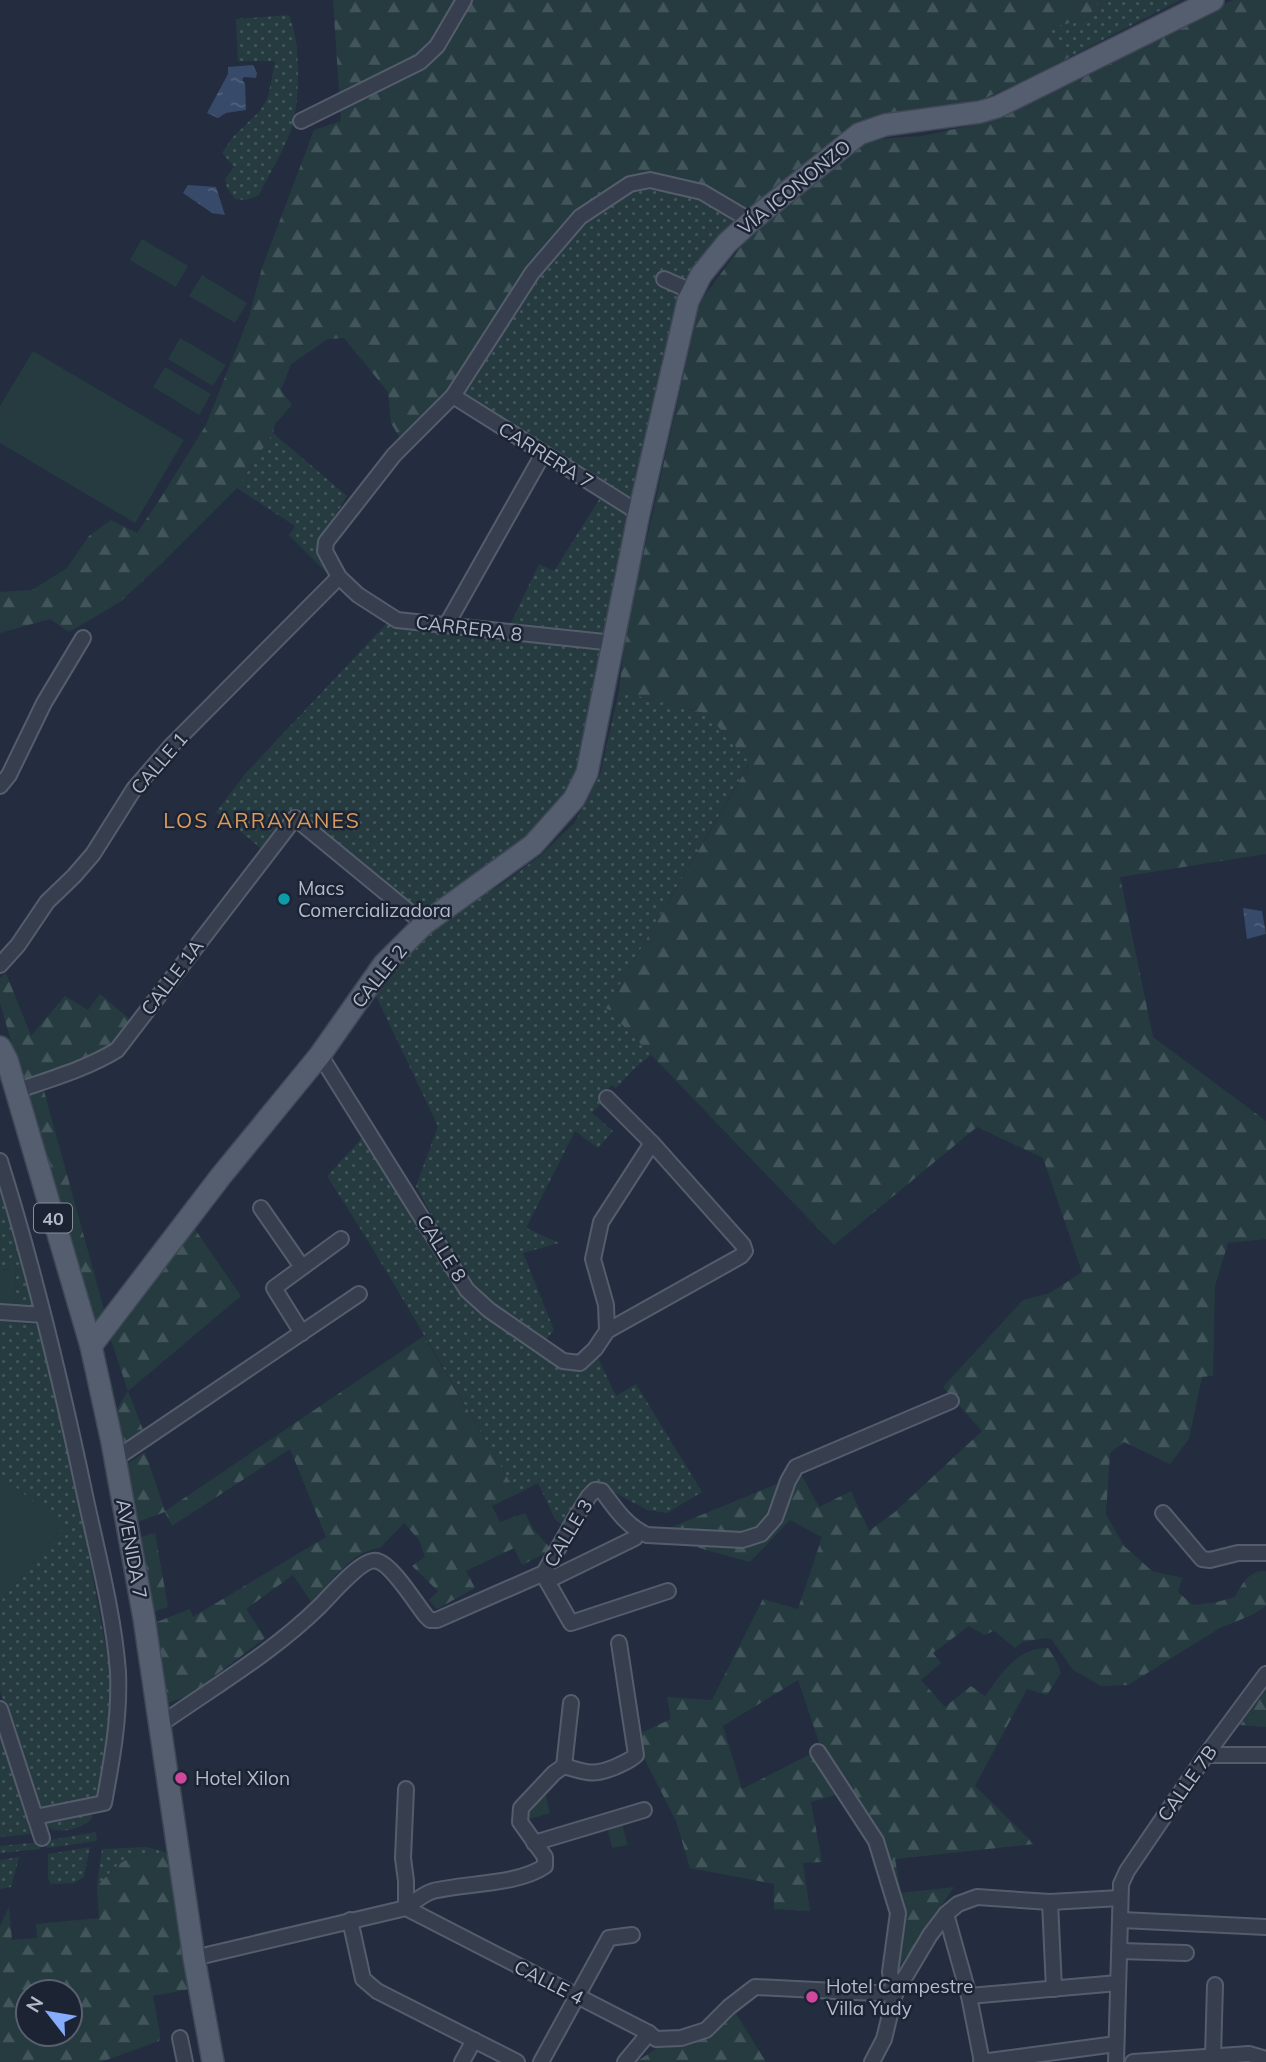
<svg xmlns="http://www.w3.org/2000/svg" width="1266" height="2062" viewBox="0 0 1266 2062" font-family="Mulish,sans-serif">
  <defs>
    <pattern id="grass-dots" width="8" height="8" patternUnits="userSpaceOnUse" patternTransform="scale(1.75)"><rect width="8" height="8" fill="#253b40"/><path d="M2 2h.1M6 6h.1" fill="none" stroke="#42555a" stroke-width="1.8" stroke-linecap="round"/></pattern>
    <pattern id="forest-firs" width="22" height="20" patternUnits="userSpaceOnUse" patternTransform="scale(1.75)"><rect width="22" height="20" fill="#253b40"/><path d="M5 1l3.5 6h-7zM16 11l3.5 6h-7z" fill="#42555a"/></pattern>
    <pattern id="water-ripples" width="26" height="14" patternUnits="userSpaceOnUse" patternTransform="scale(1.75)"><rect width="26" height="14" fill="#384a69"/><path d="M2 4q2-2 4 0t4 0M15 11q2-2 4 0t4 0" fill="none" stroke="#52627d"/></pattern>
  </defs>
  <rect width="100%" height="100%" fill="#232d3f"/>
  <g fill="url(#grass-dots)">
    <polygon points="1099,0 1181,0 1073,55 1044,29 1087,19"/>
    <path d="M 289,15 C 301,42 300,99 292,127 C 285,149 269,174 259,195 L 246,200 L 235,199 L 227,188 L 225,179 L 234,167 L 222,153 L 233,137 L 260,111 L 268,97 L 275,61 L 238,61 L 236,19 Z"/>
    <polygon points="642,171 699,184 734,202 752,215 684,294 636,503 537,438 451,386 546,242 574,210 614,181"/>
    <path d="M 273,433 L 347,496 C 336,516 320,533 317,557 L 334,580 L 289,535 L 295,526 L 237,488 Z"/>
    <polygon points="602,495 631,516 605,638 509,627 539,564 554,571"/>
    <path d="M 387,623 L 603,647 C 595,691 588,764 562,801 C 528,851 472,882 424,916 L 294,808 L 263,850 L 216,812 L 246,773 Z"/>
    <polygon points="619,691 707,714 750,762 606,1008 651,1055 634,1069 616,1088 612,1085 599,1098 602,1103 592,1113 613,1131 598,1148 575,1131 526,1228 559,1243 523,1253 554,1330 544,1342 489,1305 468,1283 416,1186 438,1126 375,994 392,967 450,912 501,885 540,856 575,822 600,775"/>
    <path d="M 364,1136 L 467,1300 C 486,1318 553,1370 578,1368 C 585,1367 592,1361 598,1358 L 616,1396 L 636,1384 L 702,1492 L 667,1513 L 647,1510 L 601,1485 L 583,1488 L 564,1527 L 555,1519 L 538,1483 L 517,1494 C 454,1387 394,1280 327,1176 Z"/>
    <polygon points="0,1188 2,1190 39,1309 14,1306 16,1270 0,1269"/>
    <path d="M 0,1321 L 42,1325 L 75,1481 L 111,1675 C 113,1724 104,1773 91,1820 C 76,1830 63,1834 46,1827 L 33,1781 L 0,1691 L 0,1602 L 63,1527 L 0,1474 Z"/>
    <polygon points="0,1736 31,1834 0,1837"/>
    <polygon points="96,1832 97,1841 47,1848 45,1841"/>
    <polygon points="40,1842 41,1849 0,1853 0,1846"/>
    <polygon points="90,1847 84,1877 74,1883 51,1884 48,1879 48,1854"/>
    <path d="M 147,1847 L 162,1851 L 158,1855 C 126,1852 118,1865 97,1886 L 102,1849 Z"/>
    <polygon points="19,1857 11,1887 0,1889 0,1860"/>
  </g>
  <g fill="url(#forest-firs)" fill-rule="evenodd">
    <polygon points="333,0 1099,0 1087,19 1045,29 1073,55 1033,77 974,103 878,121 753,215 734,202 699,184 642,171 614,181 574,210 546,242 447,393 402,442 391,423 388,392 344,338 328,339 291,364 281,390 292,405 275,424 273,433 237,488 160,565 120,602 69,632 50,619 0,633 0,592 32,590 67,568 89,536 111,520 137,533 160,499 206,425 249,317 262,268 314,130 341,121"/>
    <path d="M 1233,0 L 1266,0 L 1266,854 L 1120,877 L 1153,1037 L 1266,1121 L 1266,1239 L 1228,1243 L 1215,1286 L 1213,1376 L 1202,1377 L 1189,1439 L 1170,1464 L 1124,1442 L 1110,1453 L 1106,1514 L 1124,1546 L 1152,1571 L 1182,1578 L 1178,1592 L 1193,1605 L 1217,1602 L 1235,1597 C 1242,1584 1249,1570 1266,1571 L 1266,1606 L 1252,1615 L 1220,1628 L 1128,1685 L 1101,1686 L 1073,1670 L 1052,1640 L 1046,1638 L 1023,1642 L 1015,1648 L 994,1631 L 984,1635 L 969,1626 L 933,1653 L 941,1663 L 921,1680 L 945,1707 L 971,1686 L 985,1696 C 1002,1673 1017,1648 1048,1648 L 1057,1662 L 1061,1673 L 1047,1695 L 1027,1689 L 975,1786 L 1034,1844 L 895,1859 L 901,1893 L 954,1887 L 894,1974 L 904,1912 L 878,1839 L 821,1748 L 798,1680 L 723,1726 L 742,1789 L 811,1754 L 836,1795 L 811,1802 L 822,1862 L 803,1863 L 810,1911 L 774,1909 L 774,1884 L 690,1868 L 676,1821 L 640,1750 L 636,1735 L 671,1719 L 667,1697 L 712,1700 L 763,1599 L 798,1609 L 822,1537 L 790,1520 L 750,1562 L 674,1541 L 672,1527 L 801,1474 L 819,1507 L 851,1491 L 869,1531 L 895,1512 L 982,1431 L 943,1387 L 1023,1300 L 1050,1293 L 1082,1272 L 1043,1158 L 977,1127 L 834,1245 L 606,1008 L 750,763 L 707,714 L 619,691 L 626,632 L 700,302 L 750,234 L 864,140 L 922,136 L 987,122 L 1086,68 Z"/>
    <polygon points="6,973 31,1036 65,996 88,1010 100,994 132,1021 110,1047 23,1082 0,1003 0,978"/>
    <polygon points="43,1087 106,1317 94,1321 27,1092"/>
    <polygon points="192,1225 241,1296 128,1391 145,1435 125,1446 117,1409 128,1391 109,1334"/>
    <path d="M 424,1336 L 517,1494 L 492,1506 L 500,1522 L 525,1513 L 534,1530 L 552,1550 L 522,1565 L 514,1548 L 466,1571 L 475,1588 L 437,1609 L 429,1600 L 438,1591 L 412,1566 L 425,1557 L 419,1540 L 404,1523 L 380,1548 C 351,1551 330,1583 312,1603 L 293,1575 L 246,1609 L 265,1638 L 188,1696 L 167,1703 L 154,1623 L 190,1609 L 193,1617 L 326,1537 L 290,1449 L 172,1526 L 165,1512 L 135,1523 L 124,1466 L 145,1452 L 165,1511 Z"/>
    <polygon points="155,1533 168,1607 151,1613 137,1538"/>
    <polygon points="1266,1690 1266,1727 1240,1725"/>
    <path d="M 162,1851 L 169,1855 L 190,1989 L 153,1996 L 160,2034 L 159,2041 L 101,2062 L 0,2062 L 0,1926 L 9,1907 L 12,1940 L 37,1938 L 36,1924 L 99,1918 L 97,1886 C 118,1865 126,1852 158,1855 ZM 28,1992 L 70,1992 L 70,2034 L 28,2034 Z"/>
    <polygon points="735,2012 766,2062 636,2062 659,2047 681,2047 710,2036"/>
  </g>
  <g fill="#253b40">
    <polygon points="142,239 188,266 176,287 130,260"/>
    <polygon points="202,275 247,303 235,323 189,296"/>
    <polygon points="180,338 226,365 213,386 168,359"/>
    <polygon points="33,351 184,440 135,523 0,443 0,406"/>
    <polygon points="165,367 211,394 199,415 153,387"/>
    <polygon points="0,1269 16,1270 14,1306 0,1305"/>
    <polygon points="0,1474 63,1527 0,1602"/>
    <polygon points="543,1784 550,1813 520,1822"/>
    <polygon points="620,1817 628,1845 612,1848 606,1821"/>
  </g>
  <g fill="url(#water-ripples)">
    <polygon points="253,65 257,73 256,78 244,77 242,80 245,83 246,110 226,113 218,118 207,113 228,74 228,67"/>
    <polygon points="188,185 216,187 225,215 212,213 183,193"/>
    <polygon points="1243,908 1262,911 1266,934 1247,939"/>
  </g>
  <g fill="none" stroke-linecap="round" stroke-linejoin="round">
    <defs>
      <g id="street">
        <polyline points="301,121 420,62 437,46 464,0"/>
        <polyline points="664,279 691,291"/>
        <polyline points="453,396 639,513"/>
        <polyline points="447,624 543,454"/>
        <polyline points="614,643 397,620 358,595 339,577 325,551 326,542 394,455 453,396 532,273 580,217 630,184 650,180 702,192 751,221"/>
        <polyline points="0,786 9,775 44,703 83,638"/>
        <polyline points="0,965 18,945 47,902 74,876 93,854 134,789 172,745 339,577"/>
        <polyline points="320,1055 467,1290 489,1310 563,1361 580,1363 595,1349 607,1331 741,1256 745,1251 743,1245 652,1143 607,1098"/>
        <path d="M 16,1091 C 50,1079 86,1069 117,1050 L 295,818 L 424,924"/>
        <path d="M 0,1161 C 35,1272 62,1386 86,1500 C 98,1555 114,1617 118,1672 C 120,1717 112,1760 104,1803 L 35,1817"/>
        <polyline points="261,1208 302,1267"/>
        <polyline points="0,1312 43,1315"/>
        <polyline points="607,1331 606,1305 593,1259 601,1222 652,1143"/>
        <polyline points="302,1333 274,1288 341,1239"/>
        <polyline points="115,1459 359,1294"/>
        <polyline points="1163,1513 1202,1559 1210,1560 1238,1553 1266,1553"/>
        <polyline points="545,1575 547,1581 635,1538"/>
        <polyline points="547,1581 571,1623 668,1591"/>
        <polyline points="0,1709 42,1838"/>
        <path d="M 161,1724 C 215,1686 272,1653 320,1606 C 330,1596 363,1557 377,1561 C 392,1564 416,1604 426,1616 L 430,1620 L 437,1620 L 544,1573 L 576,1517 L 589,1496 L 595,1490 L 602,1491 C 616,1509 626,1526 647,1535 L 742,1540 L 761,1534 L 775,1518 L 788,1481 L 796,1467 L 951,1401"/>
        <polyline points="818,1752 876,1841 898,1913 890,1972 895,1994"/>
        <polyline points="1206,1755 1266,1755"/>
        <path d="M 564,1766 C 587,1773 593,1776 615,1767 C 623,1763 630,1761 636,1755 L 619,1643"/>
        <polyline points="534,1843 644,1810"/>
        <polyline points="1050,1902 1054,1989"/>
        <path d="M 406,1908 C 414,1902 423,1894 433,1891 C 465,1883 518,1885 545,1866 L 545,1857 L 520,1822 L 521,1808 L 554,1773 L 564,1766 L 571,1703"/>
        <polyline points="406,1908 406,1881 403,1858 406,1789"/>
        <polyline points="946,1914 969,1996 982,2062"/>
        <polyline points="350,1920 363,1979 377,1991 517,2062"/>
        <polyline points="1122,1920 1266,1927"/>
        <polyline points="1120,1951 1186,1953"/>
        <polyline points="194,1958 406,1908 649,2033 656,2039 681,2038 706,2030 729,2007 755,1987 895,1994"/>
        <polyline points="969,1996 1118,1983"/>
        <polyline points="180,2038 185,2062"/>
        <polyline points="1213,2056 1215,1985"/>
        <polyline points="462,2062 474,2040"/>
        <polyline points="541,2062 609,1938 632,1935"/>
        <polyline points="625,2062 649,2033"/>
        <polyline points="872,2062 884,2039 895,1994 930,1935 946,1914 958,1904 977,1897 1050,1902 1120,1898"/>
        <polyline points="981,2062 1116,2044"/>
        <polyline points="1116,2062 1121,1884 1127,1871 1206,1755 1266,1674"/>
        <polyline points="1133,2062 1249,2054 1266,2059"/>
      </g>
      <g id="primary">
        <polyline points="0,1047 7,1060 91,1346 112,1442 144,1618 194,1958 213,2062"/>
        <polyline points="91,1346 221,1176 320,1055 384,964 424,924 533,845 574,799 587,773 639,513 688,301 701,275 727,243 751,221 859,134 885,125 980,112 997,107 1213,0"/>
      </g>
    </defs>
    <use href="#street" stroke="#555d6d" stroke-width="18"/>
    <use href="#primary" stroke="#404858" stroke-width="24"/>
    <use href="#street" stroke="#373f4f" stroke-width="14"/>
    <use href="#primary" stroke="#555e6f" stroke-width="21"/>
  </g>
  <circle fill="#0f9aa8" stroke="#1c2434" stroke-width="2.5" cx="284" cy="899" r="7"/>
  <g fill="#d1479c" stroke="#1c2434" stroke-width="2.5">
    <circle cx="181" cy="1778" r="7"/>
    <circle cx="812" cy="1997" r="7"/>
  </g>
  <g text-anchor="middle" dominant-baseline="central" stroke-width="5" stroke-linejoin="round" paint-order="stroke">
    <rect fill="#1c2434" stroke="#868e9d" stroke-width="2" x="34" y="1203.5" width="38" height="29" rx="5"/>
    <g font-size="18" font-weight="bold" fill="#b3bbca">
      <text x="53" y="1218">40</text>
    </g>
    <g font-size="19" fill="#b3bbca" stroke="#1c2434">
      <text transform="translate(794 187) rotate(-39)">VÍA ICONONZO</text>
      <text transform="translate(546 455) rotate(32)">CARRERA 7</text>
      <text transform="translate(469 628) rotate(7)">CARRERA 8</text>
      <text transform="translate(159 763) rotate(-49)">CALLE 1</text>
      <text transform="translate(379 976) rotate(-51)">CALLE 2</text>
      <text transform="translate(172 977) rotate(-53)">CALLE 1A</text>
      <text transform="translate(442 1248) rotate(58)">CALLE 8</text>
      <text transform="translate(568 1533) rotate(-59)">CALLE 3</text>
      <text transform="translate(132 1549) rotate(80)">AVENIDA 7</text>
      <text transform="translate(1187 1783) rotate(-55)">CALLE 7B</text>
      <text transform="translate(549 1982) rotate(27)">CALLE 4</text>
    </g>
    <g font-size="19" fill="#b3bbca" stroke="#1c2434" text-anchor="start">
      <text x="298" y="888">Macs<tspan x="298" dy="22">Comercializadora</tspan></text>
      <text x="195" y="1778">Hotel Xilon</text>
      <text x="826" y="1986">Hotel Campestre<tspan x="826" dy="22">Villa Yudy</tspan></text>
    </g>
    <g font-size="21" letter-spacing="2" fill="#d99b5f" stroke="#1c2434">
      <text x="262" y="820">LOS ARRAYANES</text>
    </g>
  </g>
  <g transform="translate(49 2013) rotate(301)"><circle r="33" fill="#1c2434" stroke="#586070" stroke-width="2"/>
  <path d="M0-5L12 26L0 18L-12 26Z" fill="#86acfc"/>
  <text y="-10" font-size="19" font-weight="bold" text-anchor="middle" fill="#b3bbca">N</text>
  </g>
</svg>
